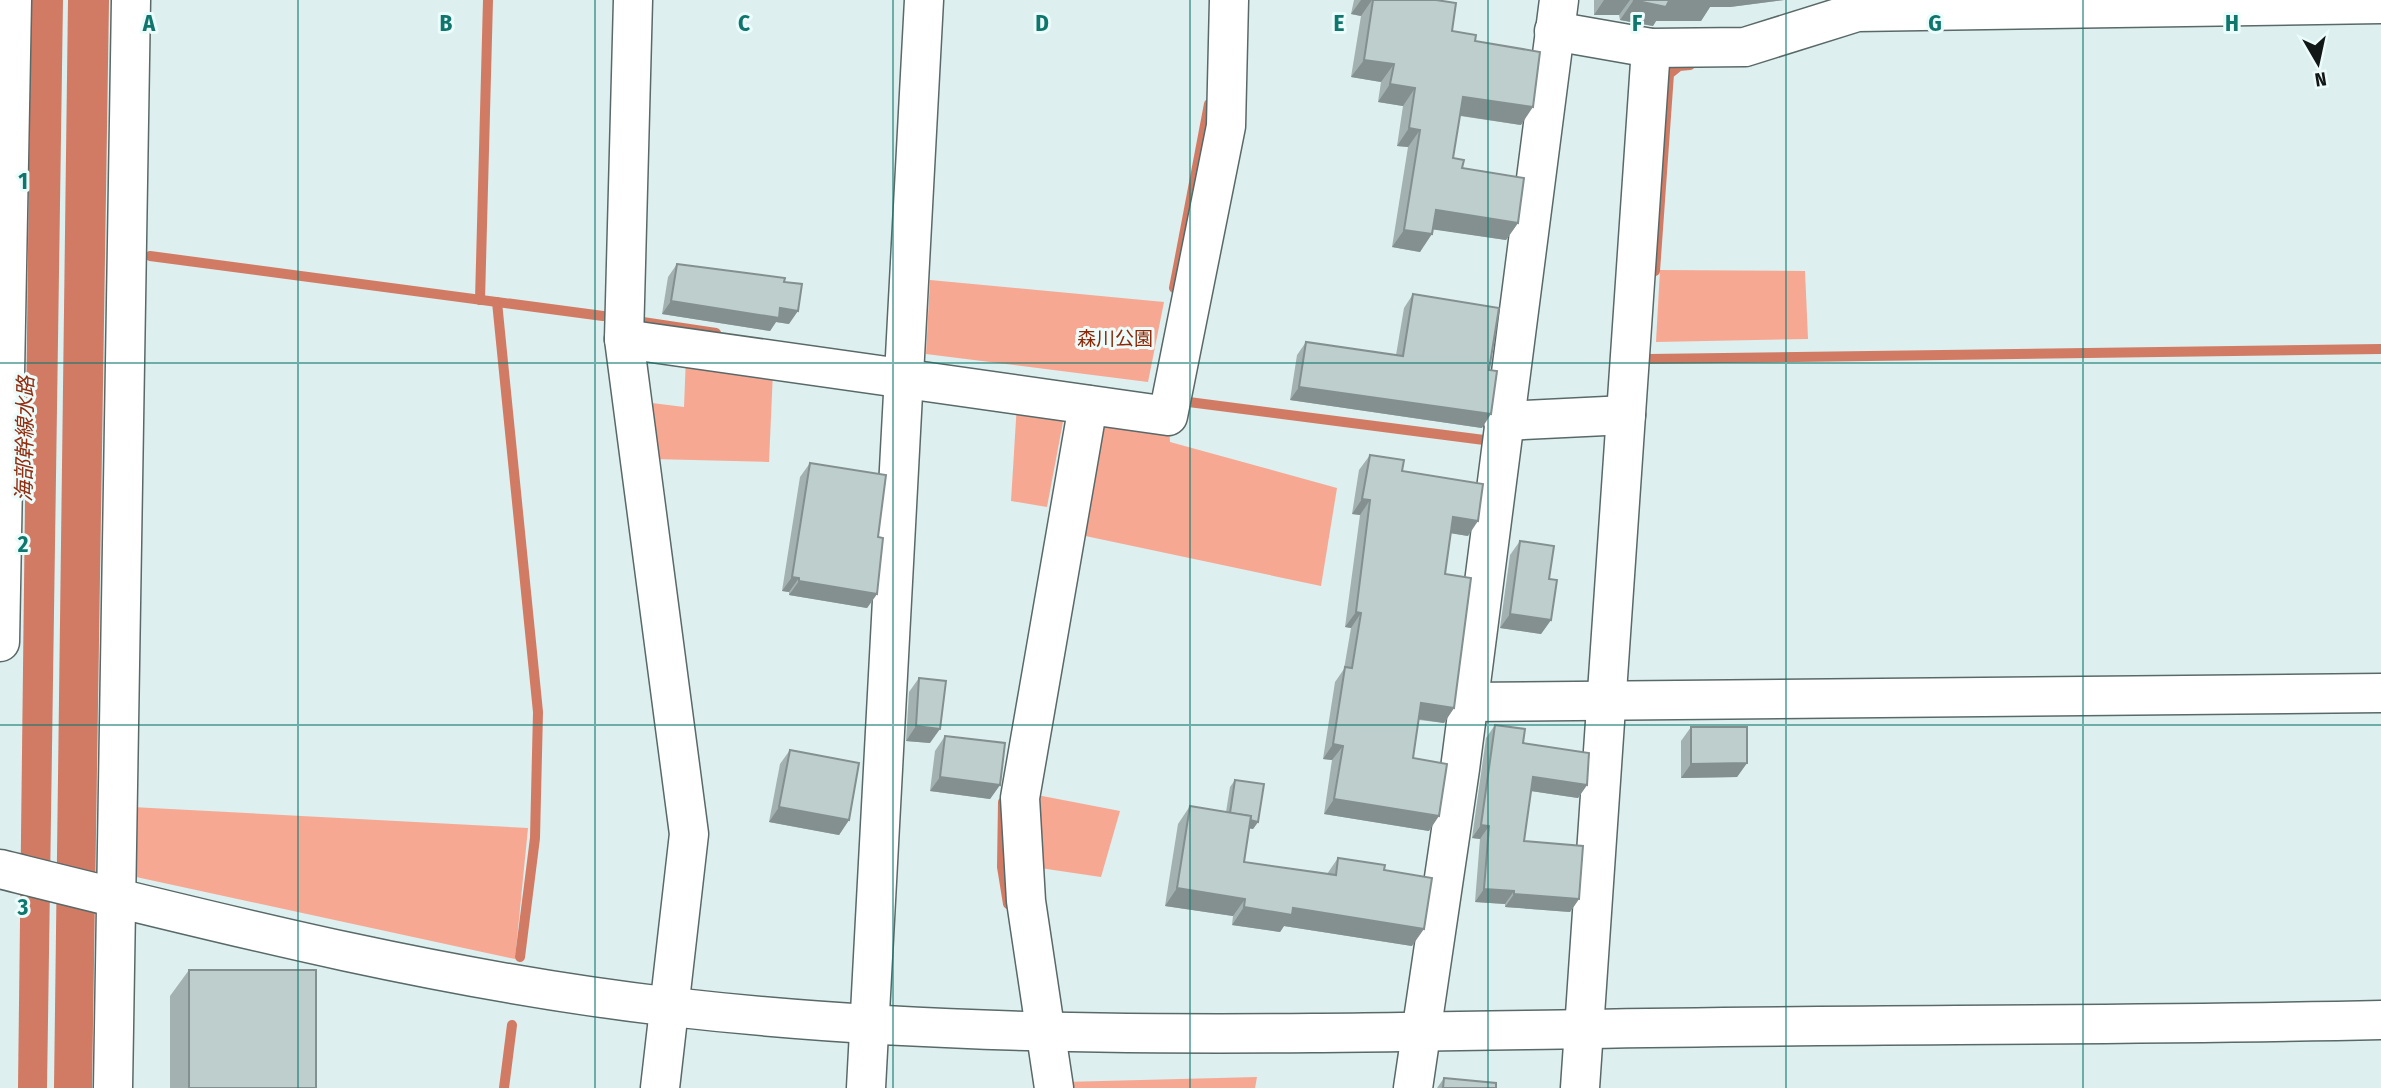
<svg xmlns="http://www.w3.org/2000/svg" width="2381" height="1088" viewBox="0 0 2381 1088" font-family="'Fira Sans Condensed','Noto Sans JP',sans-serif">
  <rect width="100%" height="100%" fill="#ddefee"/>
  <g fill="#f6a893">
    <polygon points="1660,270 1805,271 1808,339 1656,342"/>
    <polygon points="930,280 1164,302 1148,382 926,354"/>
    <polygon points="686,357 773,371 769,462 653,459 644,402 684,407"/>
    <polygon points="1017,404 1065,411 1047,507 1011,501"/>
    <polygon points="1095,421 1169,424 1170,442 1337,488 1321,586 1076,534"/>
    <polygon points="1037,795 1120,811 1101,877 1040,868"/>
    <polygon points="132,807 528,828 515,959 127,875"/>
    <polygon points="1257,1077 1255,1088 1065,1088 1064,1082"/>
  </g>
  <g fill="#d17b64">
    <polygon points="31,0 63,0 47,1088 18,1088"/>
    <polygon points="68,0 109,0 92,1088 54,1088"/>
  </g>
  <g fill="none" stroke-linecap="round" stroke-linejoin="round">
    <g stroke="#d17b64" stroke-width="10">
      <polyline points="150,256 603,316"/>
      <polyline points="1655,271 1669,74 1679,66 1690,65"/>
      <polyline points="1174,288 1209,104"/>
      <polyline points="480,300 488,0"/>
      <polyline points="497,302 538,712 535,838 520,957"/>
      <polyline points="636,321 716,333"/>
      <polyline points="1649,359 2381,349"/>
      <polyline points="1181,401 1484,440"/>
      <polyline points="1003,802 1002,867 1008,904"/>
      <polyline points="504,1088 512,1025"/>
    </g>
    <defs>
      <g id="minor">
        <polyline points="633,0 624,339 689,834 660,1088"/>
        <polyline points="1554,31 1651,48 1745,47 1857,12 2381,4"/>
        <polyline points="624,339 1168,416 1226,126 1229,0"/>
        <polyline points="1503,421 1626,415"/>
        <polyline points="0,642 12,0"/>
        <polyline points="1468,702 2381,693"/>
        <path d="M 0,869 C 221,924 445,981 672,1007 C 976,1042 1281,1034 1586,1029 C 1851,1024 2116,1026 2381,1020"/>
        <polyline points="113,1088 131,0"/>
        <polyline points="866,1088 924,0"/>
        <polyline points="1054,1088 1026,901 1020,798 1088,405"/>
        <polyline points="1413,1088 1460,769 1559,0"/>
        <polyline points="1580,1088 1651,48"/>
      </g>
    </defs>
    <use href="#minor" stroke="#596968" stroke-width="41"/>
    <use href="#minor" stroke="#fff" stroke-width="38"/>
  </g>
  <g fill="#a3b1b0">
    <polygon points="1354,0 1436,0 1452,31 1475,41 1521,125 1460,116 1453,158 1518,223 1506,240 1433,229 1420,252 1392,247 1408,147 1397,146 1403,106 1378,102 1381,82 1351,77 1361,16 1351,14"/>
    <polygon points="1594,0 1784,0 1730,7 1710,7 1701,21 1656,21 1653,26 1620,20 1619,15 1594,15"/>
    <polygon points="677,264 784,282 789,324 776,322 770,331 662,314 668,277"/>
    <polygon points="1413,294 1489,370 1482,428 1290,400 1297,355 1306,342 1396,355 1404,308"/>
    <polygon points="1370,455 1402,471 1468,536 1451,533 1445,574 1454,708 1444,723 1419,720 1413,758 1429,831 1324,814 1332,760 1323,759 1335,682 1344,669 1351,628 1345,627 1360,515 1352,514 1359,470"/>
    <polygon points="810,463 878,537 877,594 867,608 789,595 789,592 782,591 800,477"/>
    <polygon points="1520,541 1549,579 1551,620 1541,634 1500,628 1510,555"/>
    <polygon points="919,678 930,743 906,741 909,692"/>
    <polygon points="1495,725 1587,785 1578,798 1531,791 1524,841 1579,899 1570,912 1505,907 1505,904 1475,902 1480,839 1472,838 1486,738"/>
    <polygon points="1691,727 1747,763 1737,777 1681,778 1681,741"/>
    <polygon points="945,736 1000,785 990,799 930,791 935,751"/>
    <polygon points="790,750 849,820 839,835 769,822 780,764"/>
    <polygon points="1235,780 1258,822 1253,829 1249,828 1244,862 1327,874 1338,858 1384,870 1412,946 1284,926 1280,932 1232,925 1233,916 1165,906 1178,824 1190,806 1226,812 1230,787"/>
    <polygon points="189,970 316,1088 170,1088 170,996"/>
    <polygon points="1444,1078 1496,1088 1437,1088"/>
  </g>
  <g fill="#849090">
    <polygon points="1361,0 1372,0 1361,16 1351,14"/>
    <polygon points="1604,0 1630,0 1619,15 1594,15"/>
    <polygon points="1705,0 1784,0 1730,7 1710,7 1701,21 1656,21 1653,26 1620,20 1633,1 1669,1"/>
    <polygon points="1364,60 1394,64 1381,82 1351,77"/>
    <polygon points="1390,84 1415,88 1403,106 1378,102"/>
    <polygon points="1463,97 1533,107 1521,125 1450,114"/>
    <polygon points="1409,128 1420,130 1408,147 1397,146"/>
    <polygon points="1436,210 1518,223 1506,240 1423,228"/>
    <polygon points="1404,230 1432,234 1420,252 1392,247"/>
    <polygon points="671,301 780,308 798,311 789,324 776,322 770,331 662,314"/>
    <polygon points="1299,387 1491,414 1482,428 1290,400"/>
    <polygon points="1362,499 1370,500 1360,515 1352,514"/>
    <polygon points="1453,517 1478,521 1468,536 1443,532"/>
    <polygon points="792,577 799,578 789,592 782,591"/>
    <polygon points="799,581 877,594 867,608 789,595"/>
    <polygon points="1356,612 1361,613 1351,628 1345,627"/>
    <polygon points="1510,614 1551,620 1541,634 1500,628"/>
    <polygon points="1421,703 1454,708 1444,723 1411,718"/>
    <polygon points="916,726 940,729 930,743 906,741"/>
    <polygon points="1333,744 1343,746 1332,760 1323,759"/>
    <polygon points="1747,763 1737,777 1681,778 1691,764"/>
    <polygon points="940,777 1000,785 990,799 930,791"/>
    <polygon points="1533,777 1587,785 1578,798 1524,790"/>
    <polygon points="1334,799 1439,816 1429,831 1324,814"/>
    <polygon points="779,807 849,820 839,835 769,822"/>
    <polygon points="1229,817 1258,822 1253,829 1224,824"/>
    <polygon points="1481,825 1489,826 1480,839 1472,838"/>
    <polygon points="1177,888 1245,899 1233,916 1165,906"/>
    <polygon points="1484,889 1514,891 1505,904 1475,902"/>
    <polygon points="1514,894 1579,899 1570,912 1505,907"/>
    <polygon points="1244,907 1293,908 1424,929 1412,946 1284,926 1280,932 1232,925"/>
  </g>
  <g fill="#bdcecd" stroke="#849090" stroke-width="2">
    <polygon points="1373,0 1436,0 1456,3 1452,31 1476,35 1475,41 1540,52 1533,107 1463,97 1453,158 1464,160 1462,168 1524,178 1518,223 1436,210 1432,234 1404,230 1420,130 1409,128 1415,88 1390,84 1394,64 1364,60"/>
    <polygon points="1633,0 1714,0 1714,1 1669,1 1666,7"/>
    <polygon points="677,264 785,278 784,282 802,284 798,311 780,308 779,318 671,301"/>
    <polygon points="1413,294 1499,308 1489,370 1497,371 1491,414 1299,387 1306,342 1403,356"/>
    <polygon points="1370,455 1404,460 1402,471 1483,484 1478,521 1453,517 1445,574 1471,578 1454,708 1421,703 1413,758 1447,764 1439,816 1334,799 1343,746 1333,744 1345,667 1352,668 1361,613 1356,612 1370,500 1362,499"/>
    <polygon points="810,463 886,475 878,537 883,538 877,594 799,581 799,578 792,577"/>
    <polygon points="1520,541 1554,546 1549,579 1557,580 1551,620 1510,614"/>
    <polygon points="919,678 946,681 940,729 916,726"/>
    <polygon points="1495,725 1525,729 1523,743 1589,753 1587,785 1533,777 1524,841 1583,846 1579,899 1514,894 1514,891 1484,889 1489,826 1481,825"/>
    <polygon points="1691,727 1747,727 1747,763 1691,764"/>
    <polygon points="945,736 1005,743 1000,785 940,777"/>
    <polygon points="790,750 859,763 849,820 779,807"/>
    <polygon points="1235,780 1264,784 1258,822 1250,820 1251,816 1230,813"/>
    <polygon points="1190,806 1251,816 1244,862 1336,875 1338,858 1385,865 1384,870 1432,878 1424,929 1293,908 1292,915 1244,907 1245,899 1177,888"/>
    <rect x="189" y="970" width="127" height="118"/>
    <polygon points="1444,1078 1496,1083 1496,1088 1443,1088"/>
  </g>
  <path fill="none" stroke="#0f766e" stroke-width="2" stroke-opacity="0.55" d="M 298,0 L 298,1088M 595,0 L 595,1088M 893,0 L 893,1088M 1190,0 L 1190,1088M 1488,0 L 1488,1088M 1786,0 L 1786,1088M 2083,0 L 2083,1088M 0,363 L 2381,363M 0,725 L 2381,725"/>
  <g text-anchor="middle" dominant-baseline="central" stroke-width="6" stroke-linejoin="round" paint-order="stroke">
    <g font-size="19" fill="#8d2706" stroke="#ebfcfb">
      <text x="1115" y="338">森川公園</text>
    </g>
    <g font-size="21" font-style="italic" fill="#932d0f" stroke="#ebfcfb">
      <text transform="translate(25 439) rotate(-89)">海部幹線水路</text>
    </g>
  </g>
  <g font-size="23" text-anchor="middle" font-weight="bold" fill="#0f766e" stroke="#ebfcfb" stroke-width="6" stroke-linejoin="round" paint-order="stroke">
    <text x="149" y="31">A</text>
    <text x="446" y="31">B</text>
    <text x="744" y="31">C</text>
    <text x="1042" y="31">D</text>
    <text x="1339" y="31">E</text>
    <text x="1637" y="31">F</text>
    <text x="1935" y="31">G</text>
    <text x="2232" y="31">H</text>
    <text x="23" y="189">1</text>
    <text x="23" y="552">2</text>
    <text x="23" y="915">3</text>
  </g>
  <g transform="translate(2318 63) rotate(171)" stroke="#ebfcfb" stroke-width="5" paint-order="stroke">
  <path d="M0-5L12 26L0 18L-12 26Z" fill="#111717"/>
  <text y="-10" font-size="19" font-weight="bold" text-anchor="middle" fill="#111717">N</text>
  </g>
</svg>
